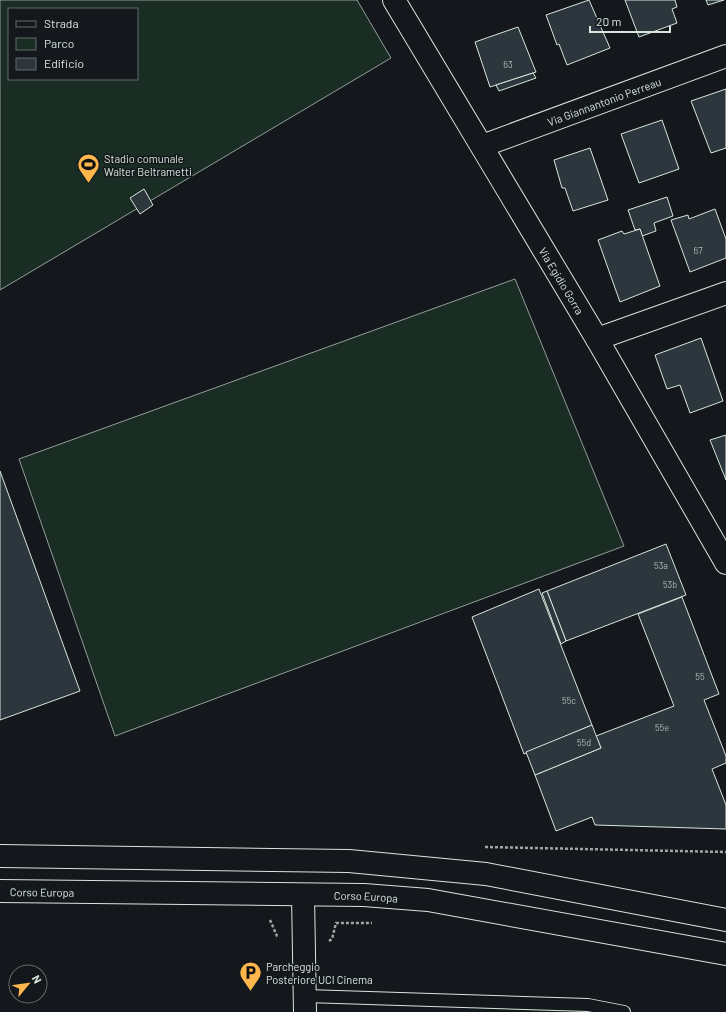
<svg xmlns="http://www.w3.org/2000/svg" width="726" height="1012" viewBox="0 0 726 1012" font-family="Barlow,sans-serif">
  <rect width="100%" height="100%" fill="#14181c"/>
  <g fill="#1a2d24" stroke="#939e99" fill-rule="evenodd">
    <path d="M 0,0 L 357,0 L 391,58 L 0,290 ZM 9,9 L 137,9 L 137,79 L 9,79 Z"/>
    <polygon points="515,279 624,546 115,736 19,459"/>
  </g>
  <g fill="#2c363c" stroke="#d8e6dc">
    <polygon points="589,0 610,48 567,65 559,44 557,45 546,15"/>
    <polygon points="625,0 675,0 677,7 672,9 677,23 639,37"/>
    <polygon points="706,0 724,0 708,5"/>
    <polygon points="518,27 536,72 490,87 475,42"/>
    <polygon points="533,73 536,78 499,91 496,85"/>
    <polygon points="726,89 726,148 711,153 691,101"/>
    <polygon points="662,120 679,169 639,183 621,134"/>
    <polygon points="590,148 608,200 573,211 565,188 562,188 554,160"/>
    <polygon points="144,189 153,205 140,214 130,198"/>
    <polygon points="667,197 673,216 654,223 656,231 642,236 640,229 635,230 628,210"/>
    <polygon points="715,209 726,239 726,258 690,272 671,220 688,215 689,219"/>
    <polygon points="640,229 660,286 620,302 598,240 622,231 624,234"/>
    <polygon points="701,338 723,401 690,413 680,385 667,389 655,355"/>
    <polygon points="726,435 726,480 710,440"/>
    <polygon points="0,471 80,691 0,720"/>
    <polygon points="666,544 686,595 566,641 547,591"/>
    <polygon points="539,589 592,725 524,754 472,617"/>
    <polygon points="547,591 566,641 561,644 542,593"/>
    <polygon points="682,597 719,694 704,700 726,756 726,763 712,769 726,805 726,829 595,825 592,817 556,831 535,775 601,748 596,736 674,706 638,614"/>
    <polygon points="592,725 601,748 535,775 526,752"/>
  </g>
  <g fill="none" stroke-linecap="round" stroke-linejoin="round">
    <defs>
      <polyline id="lane" points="306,996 588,1005 624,1012"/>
      <g id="street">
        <path id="s1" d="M 394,0 L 597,339 L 726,563"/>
        <path id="s2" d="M 482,146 L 726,56"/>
        <polyline points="597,339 726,293"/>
        <polyline points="303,895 305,1012"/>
      </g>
      <g id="secondary">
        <polyline points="0,856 349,861 486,874 726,920"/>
        <path id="s3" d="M 0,891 L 364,895 L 428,900 L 726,954"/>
      </g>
    </defs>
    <use href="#lane" stroke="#d8e6dc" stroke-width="14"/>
    <use href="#street" stroke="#d8e6dc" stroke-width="24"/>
    <use href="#secondary" stroke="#d8e6dc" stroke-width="24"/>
    <g stroke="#9da8a2" stroke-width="2.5" stroke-dasharray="3 2" stroke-linecap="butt">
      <polyline points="485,847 726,852"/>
      <polyline points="270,920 277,936 279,937"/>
      <polyline points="329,941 332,939 336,923 372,923"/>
    </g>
    <use href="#lane" stroke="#14181c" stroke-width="12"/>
    <use href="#street" stroke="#14181c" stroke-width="22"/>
    <use href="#secondary" stroke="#14181c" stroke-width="22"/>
  </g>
  <defs>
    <symbol id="stadium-pin" viewBox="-11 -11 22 30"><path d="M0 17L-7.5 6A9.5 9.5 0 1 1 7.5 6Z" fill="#ffb74d" stroke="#14181c"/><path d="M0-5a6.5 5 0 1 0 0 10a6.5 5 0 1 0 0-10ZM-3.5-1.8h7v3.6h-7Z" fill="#111"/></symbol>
    <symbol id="parking-pin" viewBox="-11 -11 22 30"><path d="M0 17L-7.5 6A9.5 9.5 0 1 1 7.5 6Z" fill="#ffb74d" stroke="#14181c"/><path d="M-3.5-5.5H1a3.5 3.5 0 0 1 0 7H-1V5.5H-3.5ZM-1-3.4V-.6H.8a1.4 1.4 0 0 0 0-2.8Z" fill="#111"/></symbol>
  </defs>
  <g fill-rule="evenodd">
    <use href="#stadium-pin" x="76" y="152" width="25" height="34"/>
    <use href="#parking-pin" x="238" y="960" width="25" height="34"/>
  </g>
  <g text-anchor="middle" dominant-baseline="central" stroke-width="3" stroke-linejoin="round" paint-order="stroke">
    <g font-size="9" fill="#adbab4">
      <text x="508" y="64">63</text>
      <text x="698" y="250">67</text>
      <text x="661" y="565">53a</text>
      <text x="670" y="584">53b</text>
      <text x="700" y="676">55</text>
      <text x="569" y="700">55c</text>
      <text x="662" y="727">55e</text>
      <text x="584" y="742">55d</text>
    </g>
    <g font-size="11" fill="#d8e6dc" stroke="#14181c">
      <text stroke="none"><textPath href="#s2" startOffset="130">Via Giannantonio Perreau</textPath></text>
      <text stroke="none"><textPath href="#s1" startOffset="327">Via Egidio Gorra</textPath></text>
      <text stroke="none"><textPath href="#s3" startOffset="42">Corso Europa</textPath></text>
      <text stroke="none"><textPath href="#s3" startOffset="366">Corso Europa</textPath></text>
    </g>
    <g font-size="11" fill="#d8e6dc" stroke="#14181c" text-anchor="start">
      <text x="104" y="158">Stadio comunale<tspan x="104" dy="13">Walter Beltrametti</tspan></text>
      <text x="266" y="966">Parcheggio<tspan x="266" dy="13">Posteriore UCI Cinema</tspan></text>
    </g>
  </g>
  <rect x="8" y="8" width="130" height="72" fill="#14181c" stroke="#626a69"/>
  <rect x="16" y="21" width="20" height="6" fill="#14181c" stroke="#626a69"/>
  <text x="44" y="28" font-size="12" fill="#d8e6dc">Strada</text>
  <rect x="16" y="38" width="20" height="12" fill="#1a2d24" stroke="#626a69"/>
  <text x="44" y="48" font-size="12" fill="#d8e6dc">Parco</text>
  <rect x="16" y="58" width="20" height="12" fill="#2c363c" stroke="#626a69"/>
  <text x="44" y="68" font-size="12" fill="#d8e6dc">Edificio</text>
  <g transform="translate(28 984) rotate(61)"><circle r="19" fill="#14181c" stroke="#626a69"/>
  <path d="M0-3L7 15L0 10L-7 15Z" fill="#ffb74d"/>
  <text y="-6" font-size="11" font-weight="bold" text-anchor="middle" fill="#d8e6dc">N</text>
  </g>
  <path d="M590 26v6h80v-6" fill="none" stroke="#d8e6dc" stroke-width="2"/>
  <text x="596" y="26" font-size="12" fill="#d8e6dc" stroke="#14181c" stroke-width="3" paint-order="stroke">20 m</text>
</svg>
